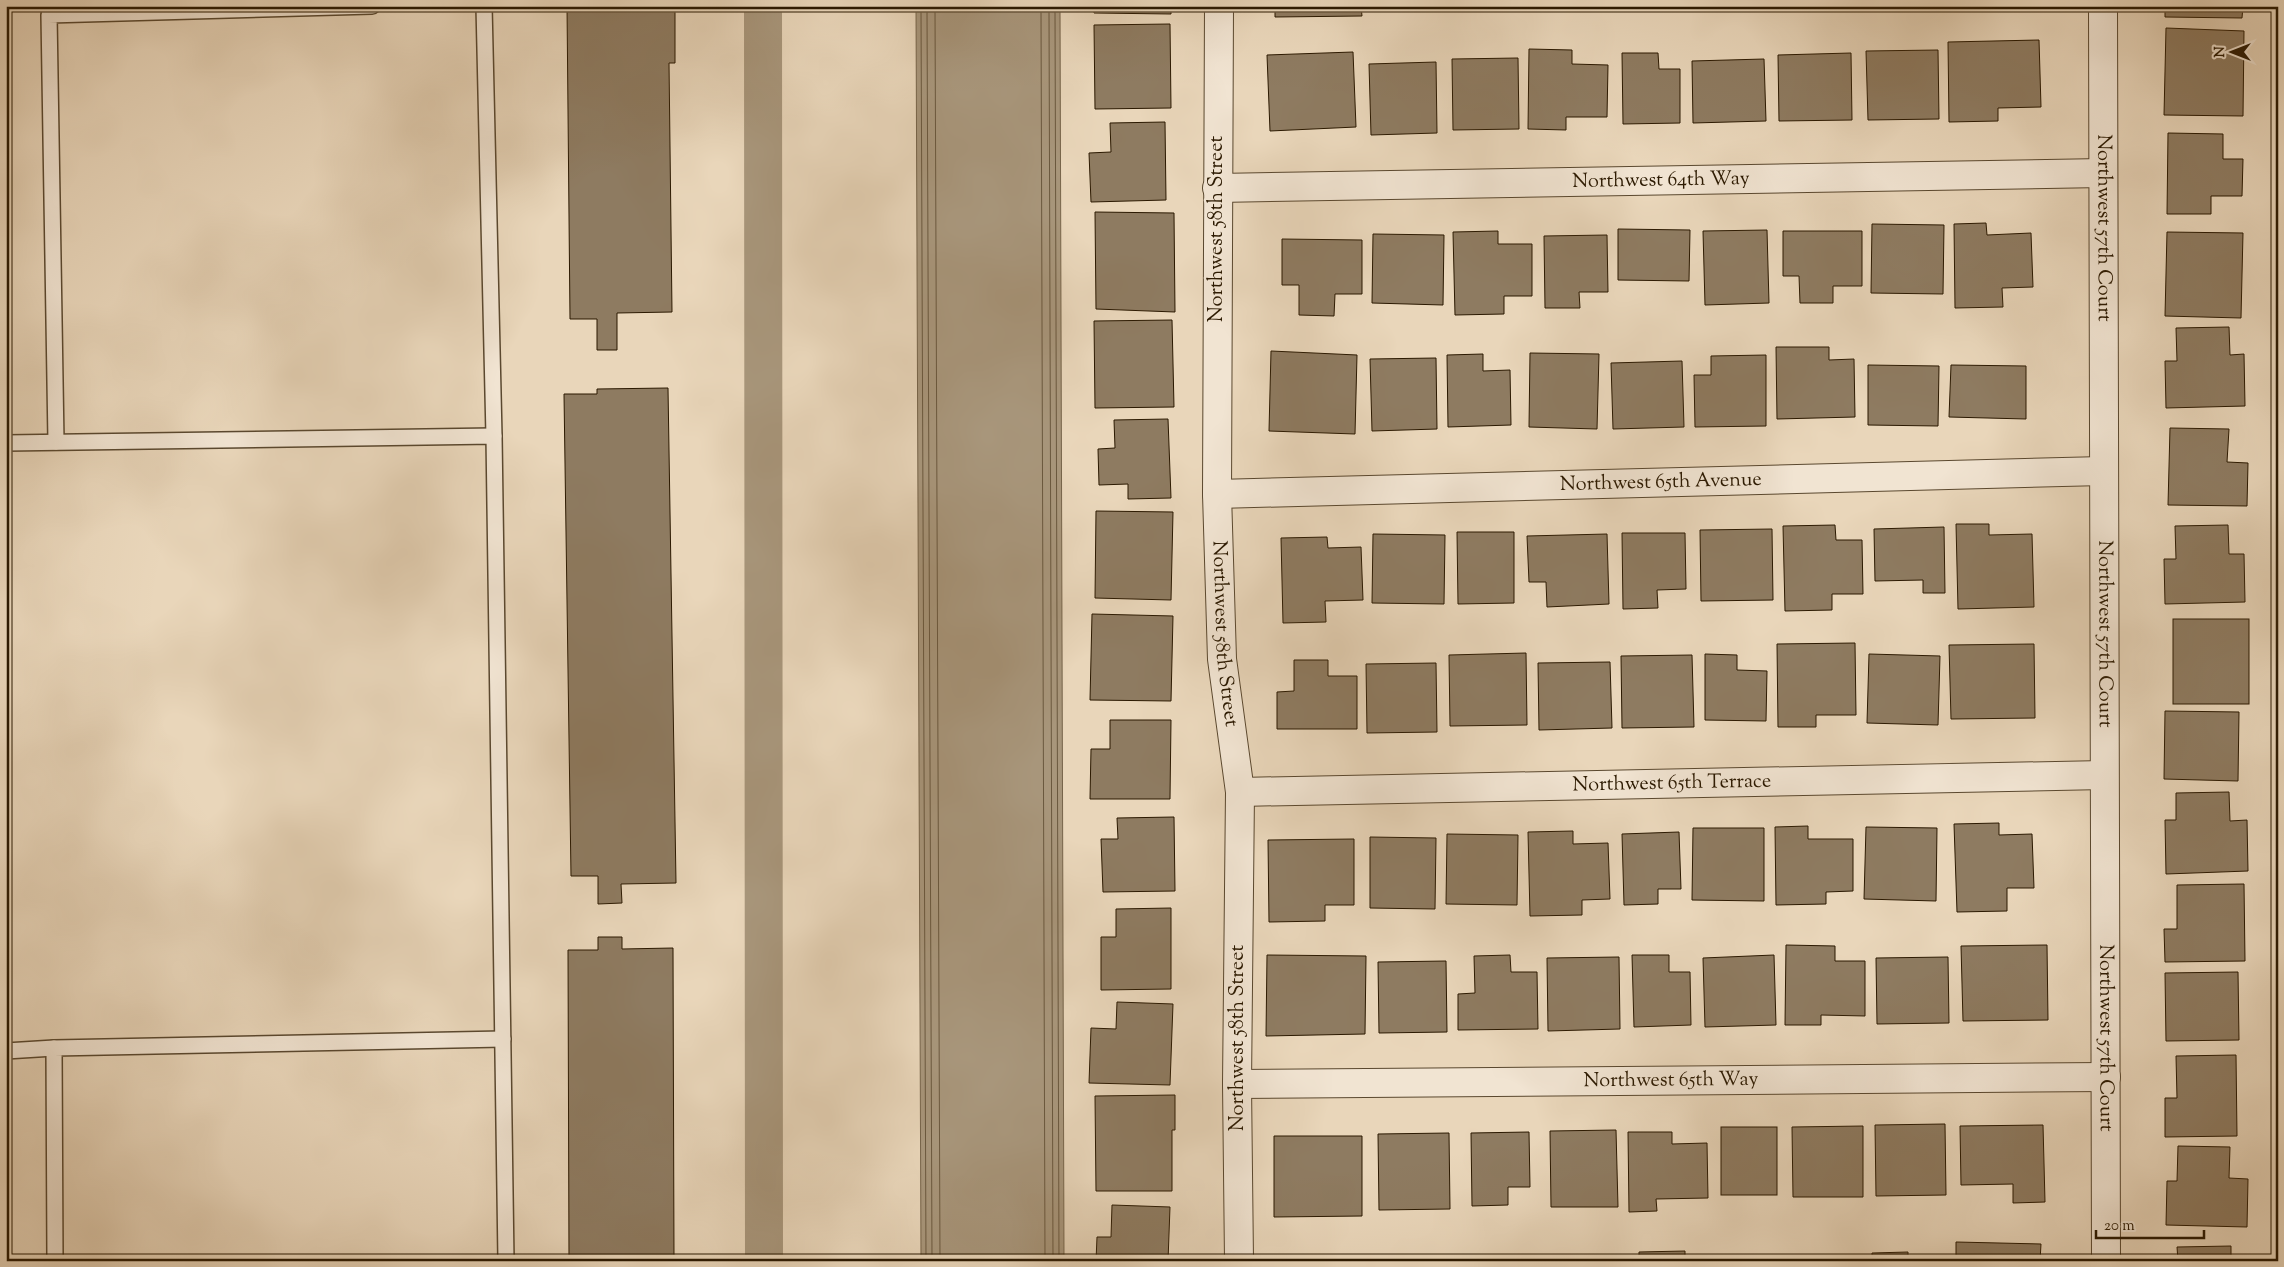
<svg xmlns="http://www.w3.org/2000/svg" width="2284" height="1267" viewBox="0 0 2284 1267" font-family="'Sorts Mill Goudy',serif">
  <rect width="100%" height="100%" fill="#e9d6ba"/>
  <filter id="stains"><feTurbulence type="fractalNoise" baseFrequency=".004" numOctaves="4"/><feColorMatrix values="0 0 0 0 .2 0 0 0 0 .09 0 0 0 0 .02 0 0 0 .5 -.17"/></filter>
  <radialGradient id="worn" r=".72"><stop offset=".6" stop-color="#630" stop-opacity="0"/><stop offset="1" stop-color="#630" stop-opacity=".3"/></radialGradient>
  <polygon fill="#a8967b" stroke="#76644a" points="916,6 1060,6 1064,1261 921,1261"/>
  <g fill="none" stroke-linecap="round" stroke-linejoin="round">
    <g stroke="#6a583e" stroke-width="1">
      <polyline points="921,6 926,1261"/>
      <polyline points="927,6 932,1261"/>
      <polyline points="935,6 940,1261"/>
      <polyline points="1041,6 1045,1261"/>
      <polyline points="1049,6 1053,1261"/>
      <polyline points="1055,6 1059,1261"/>
    </g>
    <polyline stroke="#a8967b" stroke-width="38" points="763,6 764,1261"/>
  </g>
  <g fill="#8e7b61" stroke="#2b1901">
    <polygon points="567,6 675,6 675,63 669,63 672,312 617,313 617,350 597,350 597,319 570,319"/>
    <polygon points="1094,6 1171,6 1171,14 1094,13"/>
    <polygon points="1275,6 1361,6 1362,16 1275,17"/>
    <rect x="1378" y="6" width="37" height="2"/>
    <polygon points="1783,6 1832,6 1832,9 1783,10"/>
    <polygon points="2165,6 2243,6 2242,18 2165,17"/>
    <polygon points="1170,24 1171,108 1095,109 1094,25"/>
    <polygon points="2166,28 2244,31 2243,116 2164,115"/>
    <polygon points="2039,40 2041,107 1998,108 1998,121 1949,122 1948,42"/>
    <polygon points="1529,49 1572,50 1572,64 1608,65 1607,117 1566,117 1566,130 1528,129"/>
    <polygon points="1938,50 1939,119 1868,120 1866,51"/>
    <polygon points="1353,52 1356,127 1270,131 1267,55"/>
    <polygon points="1622,53 1658,53 1659,69 1680,69 1680,123 1623,124"/>
    <polygon points="1851,53 1852,120 1779,121 1778,55"/>
    <polygon points="1518,58 1519,129 1453,130 1452,59"/>
    <polygon points="1764,59 1766,121 1693,123 1692,61"/>
    <polygon points="1436,62 1437,133 1371,135 1369,64"/>
    <polygon points="1165,122 1166,200 1091,202 1089,153 1111,152 1110,123"/>
    <polygon points="2168,133 2223,134 2223,159 2243,159 2242,196 2211,196 2211,214 2167,214"/>
    <polygon points="1095,212 1174,213 1175,312 1096,309"/>
    <polygon points="1986,223 1987,235 2031,233 2033,287 2002,288 2003,307 1955,308 1954,224"/>
    <polygon points="1872,224 1944,225 1943,294 1871,293"/>
    <polygon points="1618,229 1690,230 1689,281 1618,280"/>
    <polygon points="1767,230 1769,303 1705,305 1703,231"/>
    <polygon points="1498,231 1498,244 1532,244 1532,296 1504,296 1504,314 1455,315 1453,232"/>
    <polygon points="1783,231 1862,231 1862,286 1833,286 1833,303 1800,303 1799,276 1783,276"/>
    <polygon points="2167,232 2243,233 2241,318 2165,316"/>
    <polygon points="1373,234 1444,235 1443,305 1372,303"/>
    <polygon points="1607,235 1608,292 1579,292 1580,308 1545,308 1544,236"/>
    <polygon points="1282,239 1362,240 1362,294 1335,294 1334,316 1299,315 1299,285 1282,285"/>
    <polygon points="1172,320 1174,407 1095,408 1094,321"/>
    <polygon points="2229,327 2230,355 2244,354 2245,406 2166,408 2165,361 2177,361 2176,328"/>
    <polygon points="1776,347 1829,347 1829,360 1854,359 1855,417 1777,419"/>
    <polygon points="1271,351 1357,355 1355,434 1269,431"/>
    <polygon points="1530,353 1599,354 1597,429 1529,427"/>
    <polygon points="1483,354 1483,371 1510,370 1511,425 1448,427 1447,355"/>
    <polygon points="1766,355 1766,426 1695,427 1694,375 1711,375 1711,356"/>
    <polygon points="1436,358 1437,429 1372,431 1370,359"/>
    <polygon points="1682,361 1684,427 1613,429 1611,363"/>
    <polygon points="1868,365 1939,366 1938,426 1868,425"/>
    <polygon points="1951,365 2026,366 2026,419 1949,417"/>
    <polygon points="668,388 676,883 621,884 622,903 598,904 598,876 571,876 564,394 597,394 597,389"/>
    <polygon points="1168,419 1171,498 1128,499 1128,484 1099,485 1098,449 1115,448 1114,420"/>
    <polygon points="2170,428 2229,429 2227,462 2248,463 2247,506 2168,505"/>
    <polygon points="1096,511 1173,512 1171,600 1095,598"/>
    <polygon points="1956,524 1989,524 1989,535 2032,534 2034,607 1958,609"/>
    <polygon points="1835,525 1836,540 1862,540 1863,594 1832,594 1832,610 1785,611 1783,526"/>
    <polygon points="2228,525 2229,554 2244,554 2245,602 2165,604 2164,559 2176,559 2175,526"/>
    <polygon points="1944,527 1945,593 1923,593 1923,580 1875,581 1874,529"/>
    <polygon points="1772,529 1773,600 1701,601 1700,530"/>
    <polygon points="1457,532 1514,532 1514,603 1458,604"/>
    <polygon points="1622,533 1685,533 1686,589 1657,590 1658,608 1623,609"/>
    <polygon points="1373,534 1445,535 1444,604 1372,603"/>
    <polygon points="1607,534 1609,604 1547,607 1546,582 1529,582 1527,536"/>
    <polygon points="1327,537 1328,548 1361,547 1363,600 1325,601 1326,622 1283,623 1281,538"/>
    <polygon points="1092,614 1173,616 1171,701 1090,700"/>
    <rect x="2173" y="619" width="76" height="85"/>
    <polygon points="1855,643 1856,715 1816,715 1816,727 1778,727 1777,644"/>
    <polygon points="2034,644 2035,718 1951,719 1949,645"/>
    <polygon points="1526,653 1527,725 1450,726 1449,655"/>
    <polygon points="1705,654 1737,655 1737,670 1767,671 1766,721 1705,720"/>
    <polygon points="1869,654 1940,656 1938,725 1867,723"/>
    <polygon points="1692,655 1694,727 1622,728 1621,656"/>
    <polygon points="1294,660 1328,660 1328,676 1357,676 1357,729 1277,729 1277,692 1294,691"/>
    <polygon points="1610,662 1612,728 1539,730 1538,663"/>
    <polygon points="1436,663 1437,732 1367,733 1366,664"/>
    <polygon points="2165,711 2239,712 2238,781 2164,779"/>
    <polygon points="1110,720 1171,720 1170,799 1090,799 1091,749 1110,749"/>
    <polygon points="2229,792 2230,821 2247,820 2248,871 2166,874 2165,820 2176,820 2176,793"/>
    <polygon points="1174,817 1175,891 1103,892 1101,839 1118,839 1117,818"/>
    <polygon points="1999,823 1999,835 2032,834 2034,888 2007,888 2007,911 1957,912 1954,824"/>
    <polygon points="1808,826 1808,839 1853,839 1853,891 1826,892 1826,904 1776,905 1775,827"/>
    <polygon points="1866,827 1937,828 1936,901 1864,899"/>
    <polygon points="1693,828 1764,828 1764,901 1692,900"/>
    <polygon points="1573,831 1573,844 1608,843 1610,899 1582,900 1582,915 1530,916 1528,832"/>
    <polygon points="1679,832 1681,889 1658,889 1658,904 1624,905 1622,834"/>
    <polygon points="1447,834 1518,835 1517,905 1446,904"/>
    <polygon points="1370,837 1436,838 1435,909 1370,908"/>
    <polygon points="1354,839 1354,905 1325,905 1325,921 1269,922 1268,840"/>
    <polygon points="2244,884 2245,961 2165,962 2164,929 2177,929 2177,885"/>
    <polygon points="1171,908 1171,989 1101,990 1101,937 1116,937 1116,909"/>
    <polygon points="598,937 622,937 622,949 673,948 674,1261 569,1261 568,950 598,950"/>
    <polygon points="1786,945 1835,946 1835,961 1865,961 1865,1016 1821,1015 1821,1025 1785,1025"/>
    <polygon points="2047,945 2048,1020 1963,1021 1961,946"/>
    <polygon points="1267,955 1366,956 1365,1034 1266,1036"/>
    <polygon points="1510,955 1511,972 1537,972 1538,1029 1458,1030 1458,994 1475,993 1474,956"/>
    <polygon points="1632,955 1669,955 1669,972 1690,972 1691,1025 1634,1027"/>
    <polygon points="1774,955 1776,1025 1705,1027 1703,958"/>
    <polygon points="1619,957 1620,1029 1548,1031 1547,958"/>
    <polygon points="1948,957 1949,1023 1877,1024 1876,958"/>
    <polygon points="1446,961 1447,1032 1379,1033 1378,962"/>
    <polygon points="2238,972 2239,1040 2166,1041 2165,973"/>
    <polygon points="1117,1002 1173,1004 1170,1085 1089,1083 1091,1028 1116,1029"/>
    <polygon points="2236,1055 2237,1136 2165,1137 2165,1098 2177,1098 2176,1056"/>
    <polygon points="1175,1095 1175,1130 1172,1130 1172,1191 1096,1191 1095,1096"/>
    <polygon points="1945,1124 1946,1195 1876,1196 1875,1125"/>
    <polygon points="2043,1125 2045,1202 2013,1203 2013,1184 1961,1185 1960,1126"/>
    <polygon points="1863,1126 1863,1197 1793,1197 1792,1127"/>
    <rect x="1721" y="1127" width="56" height="68"/>
    <polygon points="1616,1130 1618,1207 1551,1207 1550,1131"/>
    <polygon points="1529,1132 1530,1187 1508,1187 1508,1205 1472,1206 1471,1133"/>
    <polygon points="1628,1132 1672,1132 1672,1144 1707,1143 1708,1198 1656,1199 1657,1211 1629,1212"/>
    <polygon points="1449,1133 1450,1209 1379,1210 1378,1134"/>
    <polygon points="1274,1136 1362,1136 1362,1216 1274,1217"/>
    <polygon points="2178,1146 2230,1147 2229,1178 2248,1179 2247,1227 2166,1225 2167,1181 2177,1181"/>
    <polygon points="1112,1205 1170,1207 1168,1261 1096,1261 1097,1237 1111,1237"/>
    <polygon points="1956,1242 2041,1244 2040,1261 1956,1261"/>
    <polygon points="2231,1246 2231,1261 2178,1261 2177,1247"/>
    <polygon points="1685,1251 1685,1261 1639,1261 1639,1252"/>
    <polygon points="1908,1252 1908,1261 1872,1261 1872,1253"/>
    <polygon points="1363,1256 1363,1261 1277,1261 1277,1257"/>
  </g>
  <g fill="none" stroke-linecap="round" stroke-linejoin="round">
    <defs>
      <g id="lane">
        <polyline points="484,6 494,436"/>
        <polyline points="56,442 49,15 372,6"/>
        <polyline points="6,443 494,436 506,1261"/>
        <polyline points="6,1051 54,1048"/>
        <polyline points="55,1261 54,1048 503,1039"/>
      </g>
      <g id="street">
        <path id="s1" d="M 1219,6 L 1217,494 L 1222,659 L 1240,792 L 1237,1084 L 1239,1261"/>
        <path id="s2" d="M 2103,6 L 2106,1261"/>
        <path id="s3" d="M 1217,188 L 2103,173"/>
        <path id="s4" d="M 1217,494 L 2103,471"/>
        <path id="s5" d="M 1240,792 L 2104,775"/>
        <path id="s6" d="M 1237,1084 L 2106,1077"/>
      </g>
    </defs>
    <use href="#lane" stroke="#5a482f" stroke-width="18"/>
    <use href="#street" stroke="#5a482f" stroke-width="30"/>
    <use href="#lane" stroke="#f1e4d2" stroke-width="15"/>
    <use href="#street" stroke="#f1e4d2" stroke-width="28"/>
  </g>
  <g text-anchor="middle" dominant-baseline="central" stroke-width="4.5" stroke-linejoin="round" paint-order="stroke">
    <g font-size="20" fill="#2b1901" stroke="#f1e4d2">
      <text stroke="none"><textPath href="#s3" startOffset="444">Northwest 64th Way</textPath></text>
      <text transform="translate(1217 229) rotate(-90)">Northwest 58th Street</text>
      <text stroke="none"><textPath href="#s2" startOffset="222">Northwest 57th Court</textPath></text>
      <text stroke="none"><textPath href="#s4" startOffset="444">Northwest 65th Avenue</textPath></text>
      <text stroke="none"><textPath href="#s1" startOffset="628">Northwest 58th Street</textPath></text>
      <text stroke="none"><textPath href="#s2" startOffset="628">Northwest 57th Court</textPath></text>
      <text stroke="none"><textPath href="#s5" startOffset="432">Northwest 65th Terrace</textPath></text>
      <text transform="translate(1238 1038) rotate(-90)">Northwest 58th Street</text>
      <text stroke="none"><textPath href="#s2" startOffset="1032">Northwest 57th Court</textPath></text>
      <text stroke="none"><textPath href="#s6" startOffset="434">Northwest 65th Way</textPath></text>
    </g>
  </g>
  <rect width="2284" height="1267" fill="none" stroke="#e9d6ba" stroke-width="25"/>
  <rect x="8" y="8" width="2269" height="1252" fill="none" stroke="#2b1901" stroke-width="2.5"/>
  <rect x="12" y="12" width="2259" height="1242" fill="none" stroke="#2b1901"/>
  <g transform="translate(2232 52) rotate(270)" stroke="#f1e4d2" stroke-width="4" paint-order="stroke">
  <path d="M0-4L9 19L0 12L-9 19Z" fill="#2b1901"/>
  <text y="-8" font-size="14" font-weight="bold" text-anchor="middle" fill="#2b1901">N</text>
  </g>
  <path d="M2096 1230v8h108v-8" fill="none" stroke="#2b1901" stroke-width="2.5"/>
  <text x="2104" y="1230" font-size="15" fill="#2b1901" stroke="#f1e4d2" stroke-width="4" paint-order="stroke">20 m</text>
  <rect width="100%" height="100%" filter="url(#stains)"/>
  <rect width="100%" height="100%" fill="url(#worn)"/>
</svg>
